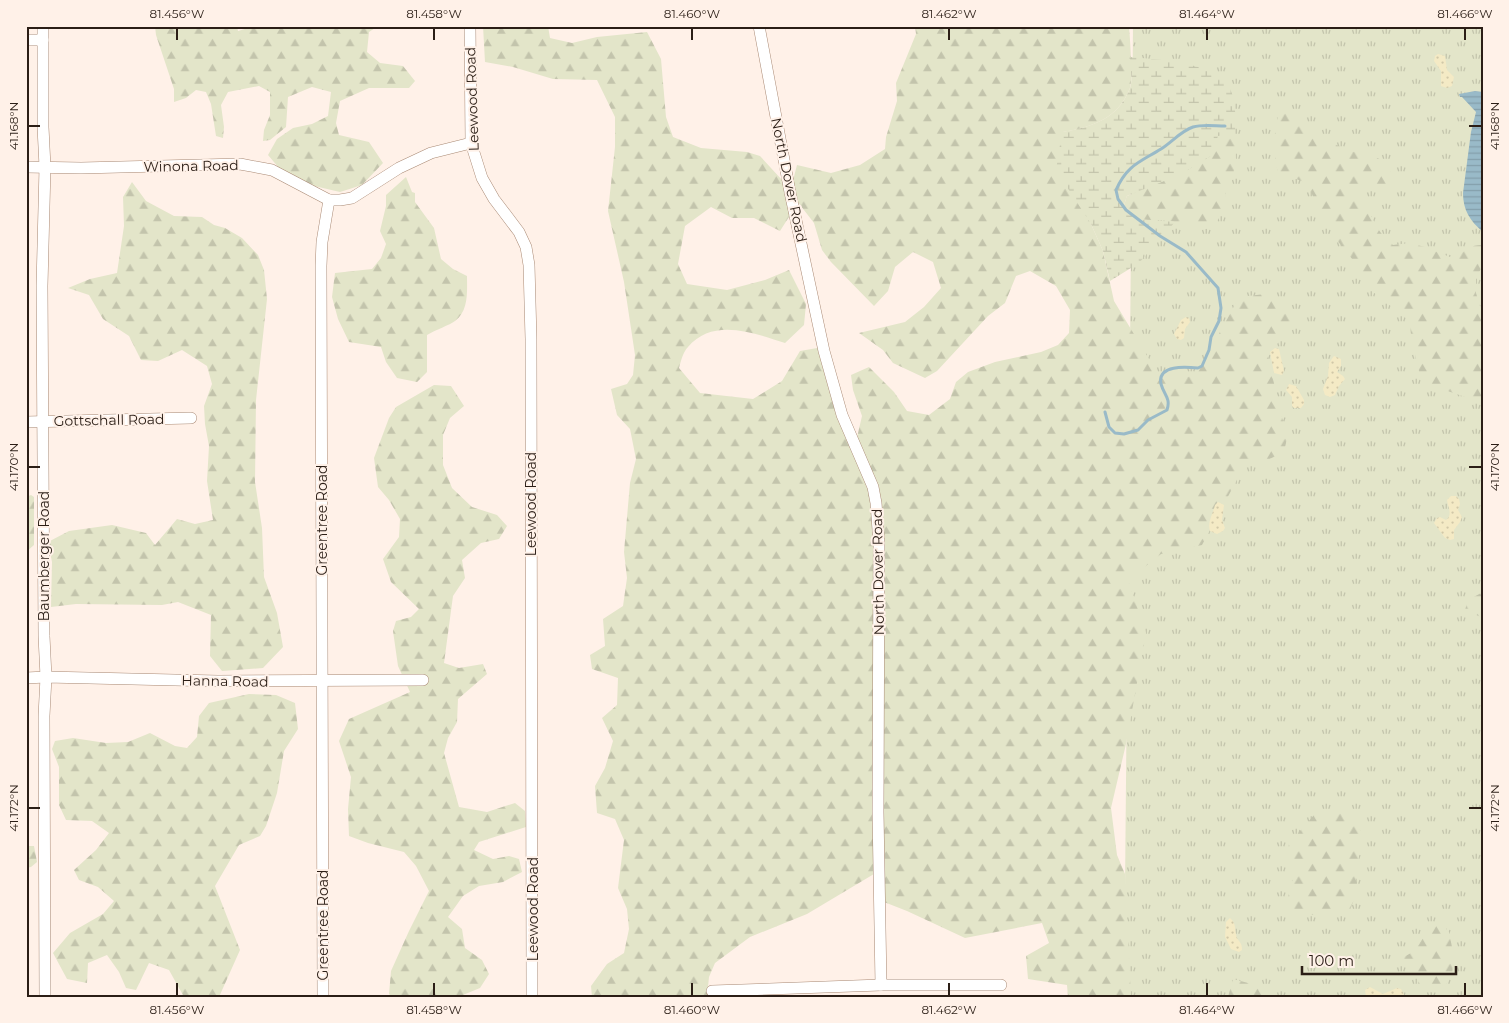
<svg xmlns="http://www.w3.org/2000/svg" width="1509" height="1023" viewBox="0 0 1509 1023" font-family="Montserrat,sans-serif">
  <defs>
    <pattern id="grass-tufts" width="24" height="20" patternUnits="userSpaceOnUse" patternTransform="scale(1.25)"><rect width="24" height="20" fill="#e3e5c9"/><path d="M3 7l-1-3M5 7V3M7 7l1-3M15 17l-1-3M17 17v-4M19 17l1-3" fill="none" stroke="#c3c4ac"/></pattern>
    <pattern id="forest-firs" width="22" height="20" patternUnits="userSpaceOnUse" patternTransform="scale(1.25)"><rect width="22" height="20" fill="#e3e5c9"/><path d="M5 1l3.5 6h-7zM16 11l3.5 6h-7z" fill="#c3c4ac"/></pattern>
    <pattern id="wetland-marsh" width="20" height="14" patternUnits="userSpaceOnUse" patternTransform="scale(1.25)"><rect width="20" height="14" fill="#e3e5c9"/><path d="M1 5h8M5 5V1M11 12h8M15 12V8" fill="none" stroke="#c3c4ac"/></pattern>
    <pattern id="sand-dots" width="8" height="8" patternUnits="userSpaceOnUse" patternTransform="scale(1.25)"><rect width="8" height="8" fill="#f4eac5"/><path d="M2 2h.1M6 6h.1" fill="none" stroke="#d1c8a8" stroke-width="1.8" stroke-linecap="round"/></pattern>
    <pattern id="water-rules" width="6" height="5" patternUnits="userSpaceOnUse" patternTransform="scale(1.25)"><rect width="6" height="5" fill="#99bac8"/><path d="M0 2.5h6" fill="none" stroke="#849fab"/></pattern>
  </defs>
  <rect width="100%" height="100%" fill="#fff1e8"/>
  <polygon fill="url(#grass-tufts)" points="1133,26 1483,26 1483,997 1124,997"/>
  <g fill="url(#forest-firs)">
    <polygon points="155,26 237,26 238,31 255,26 378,26 369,32 367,52 380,63 403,66 415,81 409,88 369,88 340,101 336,123 339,135 369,142 383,163 362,185 340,192 310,185 279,168 268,155 277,139 293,128 312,124 328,116 331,92 312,87 288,97 286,127 270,140 263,141 264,130 270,115 270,92 259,86 228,92 221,105 224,127 223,138 216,136 211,104 206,92 196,90 186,98 174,102 174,89 156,35"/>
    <path d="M 483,26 L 548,26 L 550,38 L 572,43 L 597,37 L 647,32 L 661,59 L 666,117 L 673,137 L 701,148 L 747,152 L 760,156 L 782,180 L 794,209 L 780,231 L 754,218 L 732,218 L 711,207 L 685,226 L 678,264 L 687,284 L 727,290 L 765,280 L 789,270 L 806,304 L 804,325 L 785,343 C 754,333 713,317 688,347 C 683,352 681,361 679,368 L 700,393 L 753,399 L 782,381 L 800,351 L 823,347 L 855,446 L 862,416 L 853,390 L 851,375 L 869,367 L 894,392 L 907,411 L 929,415 L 950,399 L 956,382 L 968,372 L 995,362 L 1041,352 L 1058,345 L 1069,333 L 1070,310 L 1056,286 L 1030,271 L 1016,276 L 1005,303 L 988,316 L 937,371 L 925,378 L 893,363 L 883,350 L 859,333 L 905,322 L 924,307 L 941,288 L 933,262 L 913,252 L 895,267 L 888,291 L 874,306 L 831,262 L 822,250 L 814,223 L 790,192 L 797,165 L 831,173 L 860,165 L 885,149 L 886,137 L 897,101 L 896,83 L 916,34 L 915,26 L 1129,26 C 1130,37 1133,80 1130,88 C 1118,119 1092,127 1063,132 L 1091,224 L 1103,251 L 1114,301 L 1161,379 L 1196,376 L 1239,297 L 1274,293 L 1284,303 L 1294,327 L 1267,354 L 1287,438 L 1284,452 L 1263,462 L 1247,461 L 1202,545 L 1161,554 L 1128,580 L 1146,633 L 1126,744 L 1111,808 L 1117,855 L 1125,874 L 1131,997 L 1068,997 L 1067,985 L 1028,979 L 1026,956 L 1049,943 L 1042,923 L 965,938 L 907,911 L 884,902 L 879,871 L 807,914 L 750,937 L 715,963 L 709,977 L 707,997 L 592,997 L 591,986 L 607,964 L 624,953 L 629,929 L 627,909 L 618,888 L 624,840 L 615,819 L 597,813 L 595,786 L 605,768 L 613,741 L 602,718 L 617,705 L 618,678 L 592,669 L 590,655 L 605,646 L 603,619 L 623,606 L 627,578 L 624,552 L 630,483 L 636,459 L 630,429 L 617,415 L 611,389 L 627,384 L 633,375 L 635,355 L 624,282 L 608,211 L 615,147 L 615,117 L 597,80 L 553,79 L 513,67 L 485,62 Z"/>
    <path d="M 1285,112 L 1304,120 L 1324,139 L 1349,151 L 1368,154 L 1384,161 L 1392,174 L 1392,186 L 1388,191 L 1367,188 L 1360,193 C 1372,213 1373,229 1393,245 L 1409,243 L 1425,247 L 1455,259 C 1464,251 1469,245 1482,245 L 1483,265 L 1476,278 L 1476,293 L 1483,316 L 1483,403 L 1421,382 C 1418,361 1410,342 1410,321 L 1373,292 L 1361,270 L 1336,239 L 1316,205 L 1308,183 L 1278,173 C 1273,150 1273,140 1278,116 Z"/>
    <polygon points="1235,134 1236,162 1232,180 1225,194 1226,205 1215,225 1206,229 1170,221 1134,219 1124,205 1127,196 1181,174 1211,156 1218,136"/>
    <path d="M 406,177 L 412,192 L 415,193 L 415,202 L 434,228 L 441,259 L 453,269 L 467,276 C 467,291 469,311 455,321 C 450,325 435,330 427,335 L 427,372 L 417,382 L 397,378 L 386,362 L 381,347 L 349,342 L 338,319 L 332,297 L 335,273 L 372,269 L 381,258 L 386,244 L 380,231 L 386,206 L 386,195 Z"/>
    <polygon points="132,182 146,201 174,216 202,217 214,225 225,228 242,238 258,255 264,270 267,299 256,400 255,482 262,528 264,577 277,613 283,647 263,668 222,671 210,656 211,615 178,602 162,605 76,604 51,607 52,562 48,542 69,531 112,525 146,533 155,545 177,519 195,524 213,520 207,481 209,446 205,424 204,406 212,384 207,366 182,350 158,361 141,360 129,336 103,319 89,295 68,288 90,279 117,273 124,226 123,197"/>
    <polygon points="434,385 451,386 464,406 450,418 443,435 443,465 452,488 472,507 497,515 507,526 499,539 481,543 462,560 465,578 453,596 444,663 459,668 483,664 487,674 458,699 457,722 448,738 444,753 459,807 487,812 515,803 525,811 526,827 479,842 474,850 493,859 509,856 519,859 522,872 503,882 479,886 463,896 448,917 462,929 465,948 482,960 489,974 480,988 458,997 392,997 389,994 391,971 409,931 429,891 416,866 404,852 368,843 349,836 348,809 351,777 339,741 349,719 410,692 398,666 393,631 396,621 411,617 419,609 391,582 383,559 399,537 400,519 389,500 378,487 374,458 389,418 396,407"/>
    <polygon points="31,495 34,497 34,545 26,552 26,497"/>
    <polygon points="1483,592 1483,618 1465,610 1468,600"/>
    <polygon points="249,694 276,695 295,703 298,729 284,751 277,793 266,826 260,836 239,845 215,886 240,950 219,997 184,997 169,970 149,963 136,990 126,988 119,972 107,955 88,963 87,983 67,979 53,953 70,933 103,914 114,901 98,887 79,880 74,870 96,850 109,833 92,821 66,820 59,805 59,767 52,749 55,741 73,738 106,743 128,742 150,733 175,746 187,748 197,737 199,716 209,703"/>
    <polygon points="1326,810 1346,814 1363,833 1356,874 1357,892 1350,910 1310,915 1291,911 1288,897 1294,874 1286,857 1289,844 1314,815"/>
    <polygon points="26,846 34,846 37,862 31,867 26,868"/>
    <path d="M 1441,923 L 1449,932 L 1454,957 L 1452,974 L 1445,987 L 1433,993 L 1422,988 L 1413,971 L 1400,959 C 1405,956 1413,953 1416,948 C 1426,936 1424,929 1441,923 Z"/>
    <polygon points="1233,979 1267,988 1280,997 1228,997"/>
  </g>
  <path fill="url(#wetland-marsh)" d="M 1130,57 C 1158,60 1214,61 1230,89 C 1237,103 1235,119 1235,134 L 1218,136 L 1211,156 L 1181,174 L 1127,196 L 1124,205 L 1134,219 L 1175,222 L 1139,263 L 1110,281 L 1103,251 L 1091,224 L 1056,170 L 1062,132 C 1092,127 1118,119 1130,88 C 1133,80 1130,66 1130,57 Z"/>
  <g fill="url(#sand-dots)">
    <polygon points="1438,54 1445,56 1447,70 1454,77 1452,86 1447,88 1441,86 1441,71 1434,61 1435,56"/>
    <polygon points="1186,317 1189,318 1190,322 1185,329 1184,338 1181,340 1177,339 1174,334 1181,320"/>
    <polygon points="1275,348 1279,349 1284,371 1282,375 1274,373 1270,352"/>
    <polygon points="1334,356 1341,359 1341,366 1337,372 1343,376 1345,379 1339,386 1335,395 1330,397 1325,395 1323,389 1328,376 1329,363"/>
    <polygon points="1289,384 1296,386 1304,400 1304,404 1301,408 1294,408 1292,406 1292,397 1286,390"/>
    <path d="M 1451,496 L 1456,496 L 1459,499 L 1460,504 L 1458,510 L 1462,517 L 1460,522 L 1454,530 L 1454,539 L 1450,540 L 1445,538 L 1434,523 L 1437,518 L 1440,517 L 1446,520 C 1453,515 1448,507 1447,500 Z"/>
    <path d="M 1218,502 L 1224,505 L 1222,520 L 1225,528 L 1223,531 L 1217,534 L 1210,531 C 1207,522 1213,514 1215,505 Z"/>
    <path d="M 1230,918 C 1237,924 1234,930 1237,938 C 1240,943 1242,943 1242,950 L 1239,952 L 1231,949 L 1225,937 L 1226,922 Z"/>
    <polygon points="1370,987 1383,994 1397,988 1401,989 1404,994 1403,997 1366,997 1365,990"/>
  </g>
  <path fill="url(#water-rules)" d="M 1475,91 L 1483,92 L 1483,232 C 1470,221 1463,210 1463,193 L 1471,132 L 1476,112 L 1462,97 L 1460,97 L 1459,94 Z"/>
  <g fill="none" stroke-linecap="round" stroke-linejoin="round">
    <path stroke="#99bac8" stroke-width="3" d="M 1105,412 L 1109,427 L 1115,433 L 1124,434 L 1138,430 L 1148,420 L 1167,410 C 1171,398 1164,395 1161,384 C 1157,364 1187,367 1198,368 L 1202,366 L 1209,350 L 1211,337 L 1219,321 L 1221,308 L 1218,288 L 1186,252 L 1160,236 L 1126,210 L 1118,199 L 1116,190 C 1127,165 1140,162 1161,149 C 1172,142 1181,131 1193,127 C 1203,124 1215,126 1225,126"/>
    <defs>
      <g id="minor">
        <polyline points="43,26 43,127 45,167 42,286 44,636 46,677 44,716 45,997"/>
        <polyline points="470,26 471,143 482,178 494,199 519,232 526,247 529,265 531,339 532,997"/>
        <polyline points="759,26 790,192 824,351 842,415 873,487 876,503 879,543 878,812 881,985"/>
        <polyline points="26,40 43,40"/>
        <polyline points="26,167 81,168 240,164 272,170 329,200 340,200 352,198 399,168 431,153 471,143"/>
        <polyline points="26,422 191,418"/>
        <polyline points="26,678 46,677 218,681 423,680"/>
        <polyline points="712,991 881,985 1001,985"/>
        <polyline points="323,997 321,266 322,242 329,200"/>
      </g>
    </defs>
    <use href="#minor" stroke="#a98974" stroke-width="12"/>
    <use href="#minor" stroke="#fff" stroke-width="11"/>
  </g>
  <path fill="none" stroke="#2b1e16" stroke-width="2" d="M 177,28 L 177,40M 434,28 L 434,40M 692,28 L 692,40M 949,28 L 949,40M 1207,28 L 1207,40M 1465,28 L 1465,40M 28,126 L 40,126M 1469,126 L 1482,126M 28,467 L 40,467M 1469,467 L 1482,467M 28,808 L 40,808M 1469,808 L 1482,808M 177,983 L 177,996M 434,983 L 434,996M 692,983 L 692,996M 949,983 L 949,996M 1207,983 L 1207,996M 1465,983 L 1465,996"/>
  <g text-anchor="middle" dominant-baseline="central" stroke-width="4" stroke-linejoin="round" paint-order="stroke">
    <g font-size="14" fill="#2b1e16" stroke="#fff1e8">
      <text transform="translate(472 99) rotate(-92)">Leewood Road</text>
      <text transform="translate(191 166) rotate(-1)">Winona Road</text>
      <text transform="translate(789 180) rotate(78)">North Dover Road</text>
      <text transform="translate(109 420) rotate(-1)">Gottschall Road</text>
      <text transform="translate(531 504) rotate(-90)">Leewood Road</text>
      <text transform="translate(322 520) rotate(-90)">Greentree Road</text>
      <text transform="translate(44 556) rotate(-90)">Baumberger Road</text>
      <text transform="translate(878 572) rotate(-91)">North Dover Road</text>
      <text transform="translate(225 681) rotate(1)">Hanna Road</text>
      <text transform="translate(533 909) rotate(-90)">Leewood Road</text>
      <text transform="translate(323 925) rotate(-90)">Greentree Road</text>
    </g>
  </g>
  <rect width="1509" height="1023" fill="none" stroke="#fff1e8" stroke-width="55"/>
  <path d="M1302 966v8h154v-8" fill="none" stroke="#2b1e16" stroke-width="2.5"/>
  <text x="1309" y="966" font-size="15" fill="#2b1e16" stroke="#fff1e8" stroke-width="4" paint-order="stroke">100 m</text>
  <rect x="28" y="28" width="1454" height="968" fill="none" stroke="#2b1e16" stroke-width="2"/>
  <g font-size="12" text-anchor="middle" fill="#2b1e16">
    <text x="177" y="18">81.456°W</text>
    <text x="434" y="18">81.458°W</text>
    <text x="692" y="18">81.460°W</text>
    <text x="949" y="18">81.462°W</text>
    <text x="1207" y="18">81.464°W</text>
    <text x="1465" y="18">81.466°W</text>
    <text transform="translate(1495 126) rotate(-90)" y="4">41.168°N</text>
    <text transform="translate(14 126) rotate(-90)" y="4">41.168°N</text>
    <text transform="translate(1495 467) rotate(-90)" y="4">41.170°N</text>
    <text transform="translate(14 467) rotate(-90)" y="4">41.170°N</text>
    <text transform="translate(14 808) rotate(-90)" y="4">41.172°N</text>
    <text transform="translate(1495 808) rotate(-90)" y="4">41.172°N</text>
    <text x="177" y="1014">81.456°W</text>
    <text x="434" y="1014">81.458°W</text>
    <text x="692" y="1014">81.460°W</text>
    <text x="949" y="1014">81.462°W</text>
    <text x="1207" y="1014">81.464°W</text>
    <text x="1465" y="1014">81.466°W</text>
  </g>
</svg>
